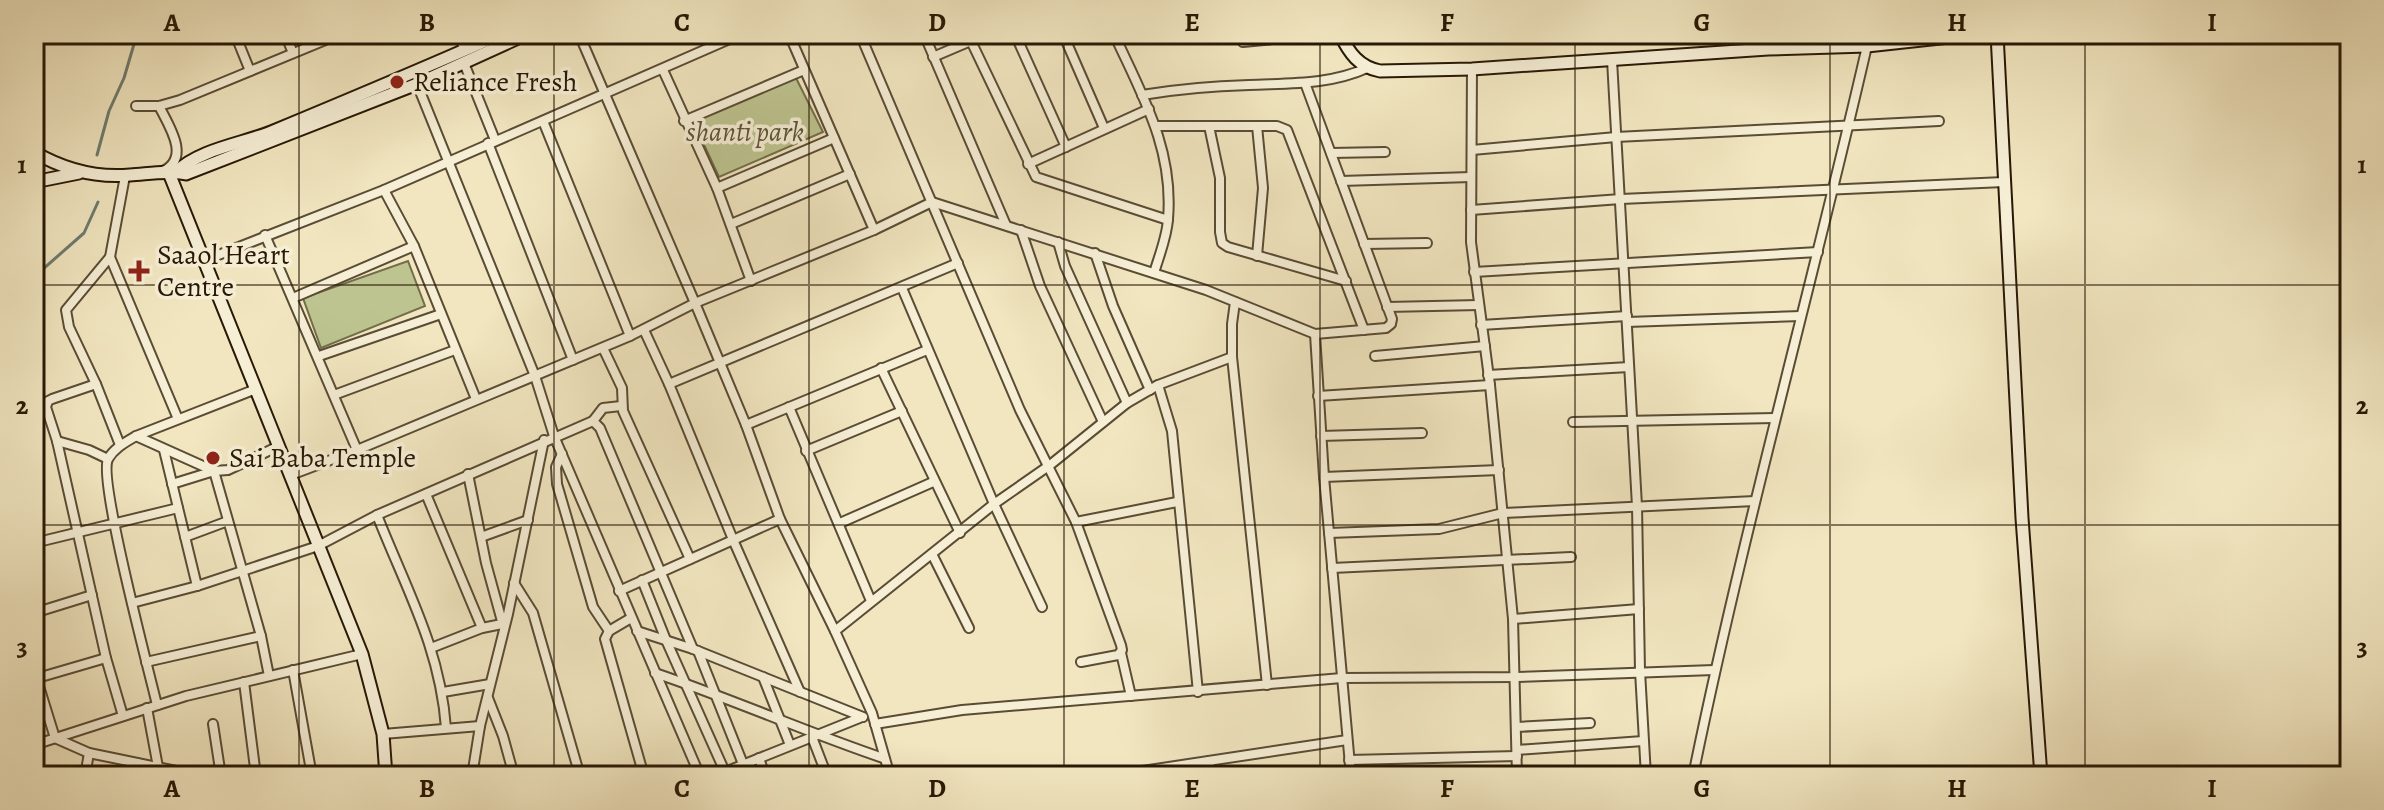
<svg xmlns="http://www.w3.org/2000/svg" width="2384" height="810" viewBox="0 0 2384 810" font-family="Alegreya,serif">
  <rect width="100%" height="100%" fill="#f1e6c0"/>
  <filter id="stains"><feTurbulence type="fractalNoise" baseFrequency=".0025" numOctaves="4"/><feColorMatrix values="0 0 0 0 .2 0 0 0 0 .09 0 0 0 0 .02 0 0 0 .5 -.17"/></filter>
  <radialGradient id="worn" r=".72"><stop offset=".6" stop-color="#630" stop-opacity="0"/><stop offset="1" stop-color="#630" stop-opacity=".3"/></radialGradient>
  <g fill="#bdc490" stroke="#726e4a" stroke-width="2">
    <polygon points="796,78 823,132 719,177 693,121"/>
    <polygon points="408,261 425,306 321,348 303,298"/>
  </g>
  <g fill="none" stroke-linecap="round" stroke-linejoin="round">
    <g stroke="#6d7c70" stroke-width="3">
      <polyline points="97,155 109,111 124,78 137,34"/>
      <polyline points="34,277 84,233 98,202"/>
    </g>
    <defs>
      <g id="street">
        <polyline points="235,34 250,71"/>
        <polyline points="285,34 293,53"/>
        <polyline points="458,34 465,50"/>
        <polyline points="579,34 695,303 746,425 780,519 835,631"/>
        <polyline points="789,34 874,230"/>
        <polyline points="860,34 1020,410 1076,522 1121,645 1122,650 1118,655 1081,662"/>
        <polyline points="924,34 1006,225"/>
        <polyline points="1015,34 1066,147"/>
        <polyline points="1063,34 1104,128"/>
        <path d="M 1114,34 C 1142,95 1174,149 1168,219 C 1167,237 1159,256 1154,273"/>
        <polyline points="971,41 1036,177 1168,220"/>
        <polyline points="1243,42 1324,34"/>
        <polyline points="1768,49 1776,34"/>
        <polyline points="933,57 987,34"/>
        <polyline points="1612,60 1637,506 1640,671 1646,776"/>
        <polyline points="464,63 495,140"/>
        <polyline points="1472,69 1471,242 1490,385 1513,619 1517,776"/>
        <polyline points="663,70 717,188 751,281"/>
        <polyline points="417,84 535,376 554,436 700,776"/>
        <path d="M 1142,95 C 1178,89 1213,86 1249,85 C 1290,83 1329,85 1367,68"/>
        <polyline points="136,106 159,106 180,100 340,34"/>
        <path d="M 159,106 C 169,126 191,158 163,171"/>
        <polyline points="543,121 630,336"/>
        <polyline points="684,121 804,70"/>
        <polyline points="1157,126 1277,126 1287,130 1364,330"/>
        <polyline points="1209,126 1220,178 1220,232 1222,243 1228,247 1346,281"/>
        <polyline points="1257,126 1263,188 1257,256"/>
        <polyline points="488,143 573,360"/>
        <polyline points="1472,150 1616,137 1939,121"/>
        <polyline points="1331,153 1385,152"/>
        <polyline points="1028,164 1149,109"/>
        <polyline points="1341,181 1471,177"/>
        <polyline points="717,188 834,138"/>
        <polyline points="384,190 414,246 476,399"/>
        <polyline points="1471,210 1621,199 2004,182"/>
        <polyline points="731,224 850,174"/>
        <polyline points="1021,230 1040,286 1103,422"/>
        <polyline points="265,235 357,450"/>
        <polyline points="1058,242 1065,266 1127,403"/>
        <polyline points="1364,244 1427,243"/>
        <polyline points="1095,253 1113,306 1150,390"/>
        <polyline points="110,257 178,419"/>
        <polyline points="203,261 384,190 741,34"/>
        <polyline points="1474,272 1818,252"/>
        <polyline points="902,288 994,504 1042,607"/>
        <polyline points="293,298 414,246"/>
        <polyline points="1235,302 1232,324 1232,357 1267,685"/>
        <polyline points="1387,307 1479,305"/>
        <polyline points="1627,322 1801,316"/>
        <polyline points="1481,325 1627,316"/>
        <polyline points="644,330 669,384"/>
        <polyline points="1315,334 1324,477 1351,776"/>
        <polyline points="603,348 622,388 623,411 690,559"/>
        <polyline points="319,356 441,314"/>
        <polyline points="1375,356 1485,346"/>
        <polyline points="881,368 960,533"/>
        <polyline points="1488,375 1629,367"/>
        <polyline points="96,384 52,399 48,401 46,407 57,441 106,658 123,716"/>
        <polyline points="1158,385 1172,431 1198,692"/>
        <polyline points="334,395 455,350"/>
        <polyline points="1318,396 1490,385"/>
        <polyline points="789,407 871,601"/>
        <polyline points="593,421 603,408 621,406"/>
        <polyline points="1573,422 1775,418"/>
        <polyline points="746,425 927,350"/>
        <polyline points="136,436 214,471 228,470 279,446"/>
        <polyline points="1321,436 1422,433"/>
        <polyline points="57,441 89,450 108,459"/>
        <polyline points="120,445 96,384 69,327 66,310 110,257 125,176"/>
        <polyline points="164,450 197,586"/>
        <polyline points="806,451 902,411"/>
        <polyline points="562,454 556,467 557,484 593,607 609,631"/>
        <polyline points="468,474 486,563 503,625"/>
        <polyline points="291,475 357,450 630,336 695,303 874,230 932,202 1206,290 1315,334 1386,328 1391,324 1392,319 1305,83"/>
        <polyline points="1324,477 1499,470"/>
        <polyline points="172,484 214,471 261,636 269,676"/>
        <polyline points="426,494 482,628"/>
        <path d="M 377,515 C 406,589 440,647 446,728"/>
        <polyline points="1076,522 1177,502"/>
        <polyline points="840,523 933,482"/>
        <polyline points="1329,533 1439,529 1503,513 1755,501"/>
        <polyline points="185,537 228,521"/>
        <polyline points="481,537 528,520"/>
        <polyline points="34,543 178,508"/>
        <polyline points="932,554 969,628"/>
        <polyline points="1332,568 1571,557"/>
        <polyline points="642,580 666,640 725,772"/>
        <polyline points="514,583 533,613 580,776"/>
        <polyline points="619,591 780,519"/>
        <polyline points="132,603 197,586 318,546 377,515 593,421 600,428 693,649"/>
        <polyline points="34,613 92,595"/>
        <polyline points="631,618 609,631 605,639 644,776"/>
        <polyline points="1513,619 1639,609"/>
        <polyline points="637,631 693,649 863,717"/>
        <polyline points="431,648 482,628 502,624"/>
        <polyline points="698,651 743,764"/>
        <polyline points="1121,653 1131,696"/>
        <polyline points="146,662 261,636"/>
        <polyline points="34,670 55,738 89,753 201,776"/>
        <polyline points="293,670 312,776"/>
        <path d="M 655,673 C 732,699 806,732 883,758"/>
        <polyline points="763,677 790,745"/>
        <polyline points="34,679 106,658"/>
        <polyline points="244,682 256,776"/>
        <polyline points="443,692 490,684"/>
        <polyline points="800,692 734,542 669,384 958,263"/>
        <polyline points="488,698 503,736 514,776"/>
        <path d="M 157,705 C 149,671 98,480 108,459 C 114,448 126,442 136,436 L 256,389"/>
        <polyline points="147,708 158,767"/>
        <polyline points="213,724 221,776"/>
        <polyline points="875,724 962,710 1342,678 1516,677 1714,670"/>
        <polyline points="1517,727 1590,723"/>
        <polyline points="383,734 480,726"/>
        <polyline points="812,737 827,776"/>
        <polyline points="34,745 186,696 362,654"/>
        <polyline points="1517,750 1643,741"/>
        <polyline points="759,758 765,776"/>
        <polyline points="1349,760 1517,756"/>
        <polyline points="1209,761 1211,776"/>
        <polyline points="85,776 89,753"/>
        <polyline points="136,776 137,763"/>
        <polyline points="472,776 480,726 508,614 544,440"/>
        <polyline points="715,776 862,717"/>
        <polyline points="890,776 872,713 835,631 994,504 1050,465 1127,403 1158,385 1232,357"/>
        <polyline points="1109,776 1347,740"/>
        <path d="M 1693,776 C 1743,531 1811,290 1867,46"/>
      </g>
      <g id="secondary">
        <path d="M 1340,34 C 1349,53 1359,67 1380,71 L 1472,69 L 1768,49 L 1867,46 L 1977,34"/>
        <polyline points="1997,34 2022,518 2041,776"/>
        <path d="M 34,152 C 63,169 96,178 130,175 C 148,174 168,170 186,174 L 417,84 L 527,34"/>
        <path d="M 176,172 C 200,149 241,144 271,132 C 348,100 425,68 501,34"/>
        <polyline points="169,173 362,654 383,734 386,776"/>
        <polyline points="34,182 79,173"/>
      </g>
    </defs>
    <use href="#street" stroke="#5a4c34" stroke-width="12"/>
    <use href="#secondary" stroke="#281805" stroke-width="15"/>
    <use href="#street" stroke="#f6efd6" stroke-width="8"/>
    <use href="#secondary" stroke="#f6efd6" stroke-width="11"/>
  </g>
  <path fill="none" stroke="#281805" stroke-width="2" stroke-opacity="0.55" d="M 299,34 L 299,776M 554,34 L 554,776M 809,34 L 809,776M 1064,34 L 1064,776M 1320,34 L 1320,776M 1575,34 L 1575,776M 1830,34 L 1830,776M 2085,34 L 2085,776M 34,285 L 2350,285M 34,525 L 2350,525"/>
  <g fill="#8f2418" stroke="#f6efd6" stroke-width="3">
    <circle cx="397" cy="82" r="8"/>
    <path d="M135 259h8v8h8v8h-8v8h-8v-8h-8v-8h8z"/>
    <circle cx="213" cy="458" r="8"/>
  </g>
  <g text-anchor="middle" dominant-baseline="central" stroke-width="7" stroke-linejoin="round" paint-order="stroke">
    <g font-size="28" fill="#281805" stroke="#f6efd6" text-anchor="start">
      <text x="413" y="82">Reliance Fresh</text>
      <text x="157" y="255">Saaol Heart<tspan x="157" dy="32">Centre</tspan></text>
      <text x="229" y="458">Sai Baba Temple</text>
    </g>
    <g font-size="28" font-style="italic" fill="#5c5436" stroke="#f6efd6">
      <text x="745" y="132">shanti park</text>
    </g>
  </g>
  <rect width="2384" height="810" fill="none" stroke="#f1e6c0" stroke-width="88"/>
  <rect x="44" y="44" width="2296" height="722" fill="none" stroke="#281805" stroke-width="3"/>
  <g font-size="26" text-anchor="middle" font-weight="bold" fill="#281805">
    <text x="172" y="31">A</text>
    <text x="427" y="31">B</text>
    <text x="682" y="31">C</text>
    <text x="937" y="31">D</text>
    <text x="1192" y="31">E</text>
    <text x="1447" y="31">F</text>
    <text x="1702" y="31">G</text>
    <text x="1957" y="31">H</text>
    <text x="2212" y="31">I</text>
    <text x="22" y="173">1</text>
    <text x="2362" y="173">1</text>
    <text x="22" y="414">2</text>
    <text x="2362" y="414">2</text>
    <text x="22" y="655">3</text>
    <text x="2362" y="655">3</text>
    <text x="172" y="797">A</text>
    <text x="427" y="797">B</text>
    <text x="682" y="797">C</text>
    <text x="937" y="797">D</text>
    <text x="1192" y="797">E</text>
    <text x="1447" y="797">F</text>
    <text x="1702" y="797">G</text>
    <text x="1957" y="797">H</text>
    <text x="2212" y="797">I</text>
  </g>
  <rect width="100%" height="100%" filter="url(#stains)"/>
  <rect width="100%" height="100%" fill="url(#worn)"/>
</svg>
